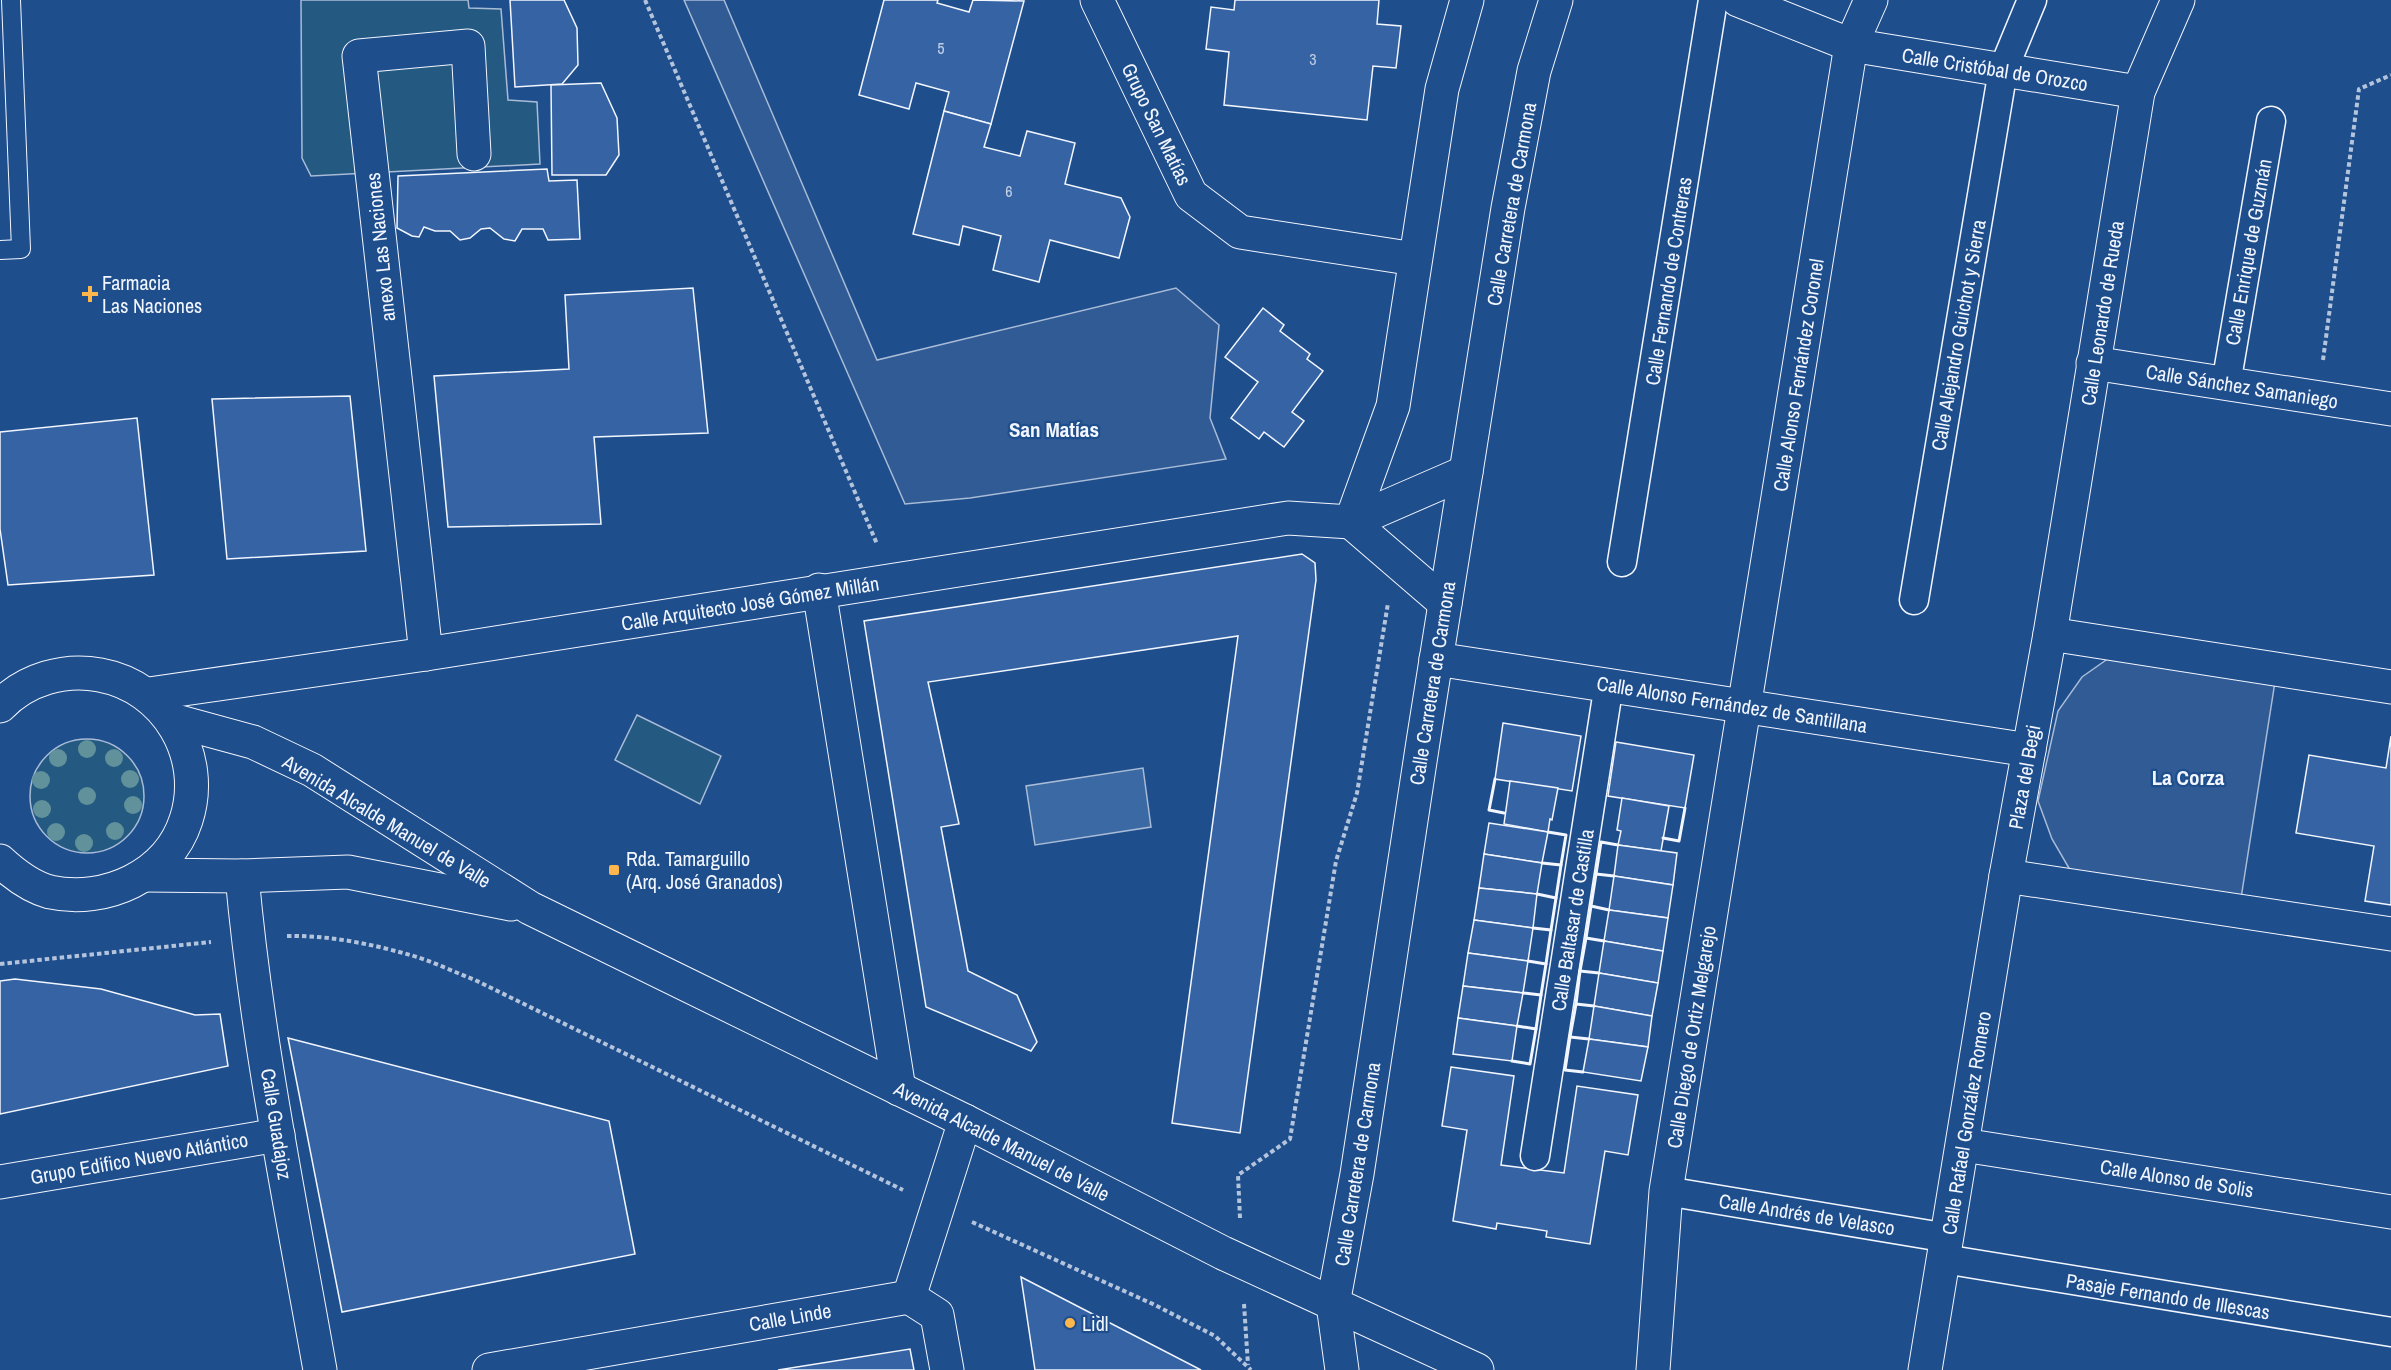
<svg xmlns="http://www.w3.org/2000/svg" width="2391" height="1370" viewBox="0 0 2391 1370" font-family="'Archivo Narrow',sans-serif">
  <rect width="100%" height="100%" fill="#1f4e8c"/>
  <g fill="#245a82" stroke="#a8bbd7" stroke-width="1.5">
    <polygon points="301,0 468,0 469,8 501,9 508,100 537,102 540,164 311,176 302,158"/>
    <polygon points="637,715 721,756 700,804 615,760"/>
    <circle cx="87" cy="796" r="57"/>
  </g>
  <g fill="#305b95" stroke="#a8bbd7" stroke-width="1.5">
    <polygon points="684,0 724,0 877,360 1176,288 1219,325 1210,418 1226,459 970,498 905,504"/>
    <polygon points="2126,646 2277,669 2239,911 2080,887 2052,839 2038,801 2058,711 2082,677"/>
  </g>
  <polygon fill="#3b69a3" stroke="#a8bbd7" stroke-width="1.5" points="1143,768 1151,827 1035,845 1026,786"/>
  <g fill="#3563a3" stroke="#f2f6ff" stroke-width="1.5">
    <polygon points="510,0 564,0 577,28 578,65 562,84 515,87"/>
    <polygon points="884,0 938,0 937,3 969,12 973,0 1024,1 991,124 944,111 949,92 916,83 909,109 859,95"/>
    <polygon points="1235,0 1379,0 1377,24 1401,26 1396,68 1373,66 1367,120 1224,105 1229,52 1206,49 1211,7 1234,10"/>
    <polygon points="601,83 617,118 619,155 606,175 552,175 551,85"/>
    <polygon points="944,111 991,124 984,147 1020,156 1027,131 1075,143 1065,184 1121,198 1130,217 1119,258 1050,240 1039,282 993,270 1001,236 963,226 959,245 913,234"/>
    <polygon points="547,169 549,181 577,180 580,239 548,240 543,229 522,229 515,241 504,239 490,228 481,229 470,238 460,240 450,231 435,231 424,227 419,237 412,236 397,228 398,176"/>
    <polygon points="693,288 708,433 594,437 601,524 448,527 434,376 569,369 565,295"/>
    <polygon points="1263,308 1284,325 1280,331 1310,354 1307,359 1323,371 1292,412 1304,421 1284,447 1264,432 1259,439 1231,418 1258,382 1225,357"/>
    <polygon points="350,396 366,551 227,559 212,399"/>
    <polygon points="137,418 154,575 8,585 0,529 0,432"/>
    <polygon points="1302,554 1315,563 1316,580 1240,1133 1172,1123 1238,636 928,682 959,824 941,827 968,971 1017,995 1037,1042 1031,1051 926,1007 864,621"/>
    <polygon points="1503,723 1581,736 1572,791 1495,779"/>
    <polygon points="2391,736 2391,905 2365,901 2374,846 2296,833 2309,755 2386,768"/>
    <polygon points="1616,742 1694,755 1685,808 1608,796"/>
    <polygon points="1510,781 1558,788 1552,820 1550,819 1548,832 1504,824"/>
    <polygon points="1622,798 1669,806 1661,851 1618,845 1621,831 1617,830"/>
    <polygon points="1489,823 1548,832 1542,863 1484,854"/>
    <polygon points="1618,845 1677,853 1673,885 1614,876"/>
    <polygon points="1484,854 1542,863 1537,894 1479,888"/>
    <polygon points="1614,876 1673,885 1668,918 1609,910"/>
    <polygon points="1479,888 1537,894 1533,928 1474,920"/>
    <polygon points="1609,910 1668,918 1663,951 1604,941"/>
    <polygon points="1474,920 1533,928 1528,961 1468,953"/>
    <polygon points="1604,941 1663,951 1658,983 1599,973"/>
    <polygon points="1468,953 1528,961 1523,993 1463,986"/>
    <polygon points="1599,973 1658,983 1652,1016 1594,1006"/>
    <polygon points="15,979 101,989 195,1015 220,1014 228,1066 0,1114 0,981"/>
    <polygon points="1463,986 1523,993 1517,1026 1458,1018"/>
    <polygon points="1594,1006 1652,1016 1648,1047 1589,1039"/>
    <polygon points="1458,1018 1517,1026 1512,1061 1453,1054"/>
    <polygon points="288,1038 609,1121 635,1254 342,1312"/>
    <polygon points="1589,1039 1648,1047 1641,1081 1583,1072"/>
    <polygon points="1451,1067 1514,1076 1501,1165 1564,1173 1577,1086 1638,1095 1628,1155 1605,1151 1590,1244 1546,1237 1547,1231 1497,1223 1496,1229 1453,1221 1467,1130 1442,1126"/>
    <polygon points="1021,1277 1201,1370 1035,1370"/>
    <polygon points="910,1349 914,1370 778,1370"/>
  </g>
  <g fill="none" stroke-linecap="round" stroke-linejoin="round">
    <defs>
      <polyline id="service" points="0,250 21,249 11,0"/>
      <g id="pedestrian">
        <polyline points="2226,384 2271,121"/>
        <polyline points="1622,562 1713,0"/>
        <polyline points="1914,600 2003,70 2032,0"/>
        <polyline points="1535,1156 1609,684"/>
        <polyline points="1666,1191 1948,1238"/>
        <polyline points="1944,1259 2391,1332"/>
      </g>
      <g id="minor">
        <polyline points="1097,0 1191,195 1240,232 1415,259"/>
        <polyline points="1738,0 1851,45 2138,92"/>
        <polyline points="2093,363 2391,409"/>
        <polyline points="1351,522 1393,406 1442,89 1467,0"/>
        <polyline points="1351,522 1445,603"/>
        <polyline points="819,590 899,1089"/>
        <polyline points="2050,634 2391,687"/>
        <polyline points="426,654 359,56 468,46 474,154"/>
        <polyline points="1436,659 2029,750"/>
        <polyline points="149,694 426,654 1288,518 1351,522 1466,472"/>
        <path d="M 242,876 C 257,1042 291,1206 320,1370"/>
        <polyline points="2006,876 2391,934"/>
        <polyline points="1963,1145 2391,1212"/>
        <polyline points="0,1182 278,1135"/>
        <polyline points="909,1297 965,1121"/>
        <polyline points="909,1297 937,1315 947,1370"/>
        <polyline points="489,1370 909,1297"/>
        <polyline points="1653,1370 1666,1191 1851,45 1871,0"/>
        <polyline points="1925,1370 2006,876 2050,634 2138,92 2178,0"/>
      </g>
      <polyline id="secondary" points="1342,1370 1333,1304 1357,1174 1423,742 1508,208 1534,71 1556,0"/>
      <g id="primary">
        <path d="M 0,706 C 26,679 65,668 100,675 C 166,687 207,756 186,820 C 168,876 105,904 50,892 C 31,887 14,874 0,861"/>
        <polyline points="172,720 253,742 312,770 530,908 965,1121 1223,1253 1477,1370"/>
        <polyline points="144,875 242,876 348,872 511,904"/>
      </g>
    </defs>
    <use href="#service" stroke="#f2f6ff" stroke-width="20"/>
    <use href="#pedestrian" stroke="#f2f6ff" stroke-width="31"/>
    <use href="#minor" stroke="#f2f6ff" stroke-width="35"/>
    <use href="#secondary" stroke="#f2f6ff" stroke-width="35"/>
    <use href="#primary" stroke="#f2f6ff" stroke-width="35"/>
    <g stroke="#b3c4dc" stroke-width="4" stroke-dasharray="4.5 3" stroke-linecap="butt">
      <polyline points="645,0 877,544"/>
      <polyline points="2323,360 2359,89 2391,75"/>
      <path d="M 287,936 C 327,935 372,944 410,955 C 432,961 454,972 475,980 L 903,1190"/>
      <polyline points="0,964 211,942"/>
      <polyline points="1240,1218 1238,1175 1290,1139 1336,861 1357,793 1388,603"/>
      <polyline points="972,1222 1155,1305 1215,1336 1251,1370"/>
      <polyline points="1244,1304 1248,1365"/>
    </g>
    <use href="#service" stroke="#1f4e8c" stroke-width="18"/>
    <use href="#pedestrian" stroke="#1f4e8c" stroke-width="28"/>
    <use href="#minor" stroke="#1f4e8c" stroke-width="33"/>
    <use href="#secondary" stroke="#1f4e8c" stroke-width="33"/>
    <use href="#primary" stroke="#1f4e8c" stroke-width="33"/>
    <g stroke="#f2f6ff" stroke-width="3">
      <polyline points="1495,779 1489,810 1504,813"/>
      <polyline points="1663,838 1679,841 1685,808"/>
      <polyline points="1542,863 1561,865 1566,835 1548,832"/>
      <polyline points="1596,874 1591,906 1609,910"/>
      <polyline points="1614,876 1596,874 1601,842 1618,845"/>
      <polyline points="1537,894 1556,898 1561,865"/>
      <polyline points="1591,906 1586,938 1604,941"/>
      <polyline points="1533,928 1551,930 1556,898"/>
      <polyline points="1586,938 1580,971 1599,973"/>
      <polyline points="1528,961 1546,964 1551,930"/>
      <polyline points="1580,971 1576,1004 1594,1006"/>
      <polyline points="1523,993 1541,995 1546,964"/>
      <polyline points="1576,1004 1570,1037 1589,1039"/>
      <polyline points="1517,1026 1536,1029 1541,995"/>
      <polyline points="1570,1037 1565,1070 1583,1072"/>
      <polyline points="1512,1061 1530,1064 1536,1029"/>
    </g>
  </g>
  <g fill="#61919a">
    <circle cx="87" cy="749" r="9"/>
    <circle cx="58" cy="758" r="9"/>
    <circle cx="114" cy="758" r="9"/>
    <circle cx="130" cy="779" r="9"/>
    <circle cx="41" cy="780" r="9"/>
    <circle cx="87" cy="796" r="9"/>
    <circle cx="133" cy="805" r="9"/>
    <circle cx="42" cy="809" r="9"/>
    <circle cx="115" cy="831" r="9"/>
    <circle cx="56" cy="832" r="9"/>
    <circle cx="84" cy="843" r="9"/>
  </g>
  <g fill="#ffb74d" stroke="#1f4e8c" stroke-width="2">
    <path d="M87 285h6v6h6v6h-6v6h-6v-6h-6v-6h6z"/>
    <rect x="608" y="864" width="12" height="12" rx="3"/>
    <circle cx="1070" cy="1323" r="6"/>
  </g>
  <g text-anchor="middle" dominant-baseline="central" stroke-width="4.5" stroke-linejoin="round" paint-order="stroke">
    <g font-size="16" fill="#c3d1e8">
      <text x="941" y="48">5</text>
      <text x="1313" y="59">3</text>
      <text x="1009" y="191">6</text>
    </g>
    <g font-size="20" fill="#f2f6ff" stroke="#1f4e8c">
      <text transform="translate(1995 69) rotate(9)">Calle Cristóbal de Orozco</text>
      <text transform="translate(1157 124) rotate(64)">Grupo San Matías</text>
      <text transform="translate(1511 204) rotate(-80)">Calle Carretera de Carmona</text>
      <text transform="translate(380 247) rotate(-96)">anexo Las Naciones</text>
      <text transform="translate(2248 252) rotate(-80)">Calle Enrique de Guzmán</text>
      <text transform="translate(1668 281) rotate(-81)">Calle Fernando de Contreras</text>
      <text transform="translate(2102 313) rotate(-81)">Calle Leonardo de Rueda</text>
      <text transform="translate(1958 335) rotate(-80)">Calle Alejandro Guichot y Sierra</text>
      <text transform="translate(1798 375) rotate(-81)">Calle Alonso Fernández Coronel</text>
      <text transform="translate(2242 386) rotate(9)">Calle Sánchez Samaniego</text>
      <text transform="translate(750 603) rotate(-9)">Calle Arquitecto José Gómez Millán</text>
      <text transform="translate(1432 683) rotate(-81)">Calle Carretera de Carmona</text>
      <text transform="translate(1732 704) rotate(9)">Calle Alonso Fernández de Santillana</text>
      <text transform="translate(2024 777) rotate(-80)">Plaza del Begi</text>
      <text transform="translate(387 821) rotate(31)">Avenida Alcalde Manuel de Valle</text>
      <text transform="translate(1572 920) rotate(-81)">Calle Baltasar de Castilla</text>
      <text transform="translate(1691 1037) rotate(-81)">Calle Diego de Ortiz Melgarejo</text>
      <text transform="translate(1966 1123) rotate(-81)">Calle Rafael González Romero</text>
      <text transform="translate(277 1124) rotate(81)">Calle Guadajoz</text>
      <text transform="translate(1002 1141) rotate(27)">Avenida Alcalde Manuel de Valle</text>
      <text transform="translate(139 1158) rotate(-10)">Grupo Edifico Nuevo Atlántico</text>
      <text transform="translate(1357 1164) rotate(-81)">Calle Carretera de Carmona</text>
      <text transform="translate(2177 1178) rotate(9)">Calle Alonso de Solis</text>
      <text transform="translate(1807 1214) rotate(9)">Calle Andrés de Velasco</text>
      <text transform="translate(2168 1296) rotate(9)">Pasaje Fernando de Illescas</text>
      <text transform="translate(790 1317) rotate(-10)">Calle Linde</text>
    </g>
    <g font-size="20" fill="#f2f6ff" stroke="#1f4e8c" text-anchor="start">
      <text x="102" y="282">Farmacia<tspan x="102" dy="23">Las Naciones</tspan></text>
      <text x="626" y="858">Rda. Tamarguillo<tspan x="626" dy="23">(Arq. José Granados)</tspan></text>
      <text x="1082" y="1323">Lidl</text>
    </g>
    <g font-size="21" font-weight="bold" fill="#f2f6ff" stroke="#1f4e8c">
      <text x="1054" y="429">San Matías</text>
      <text x="2188" y="777">La Corza</text>
    </g>
  </g>
</svg>
